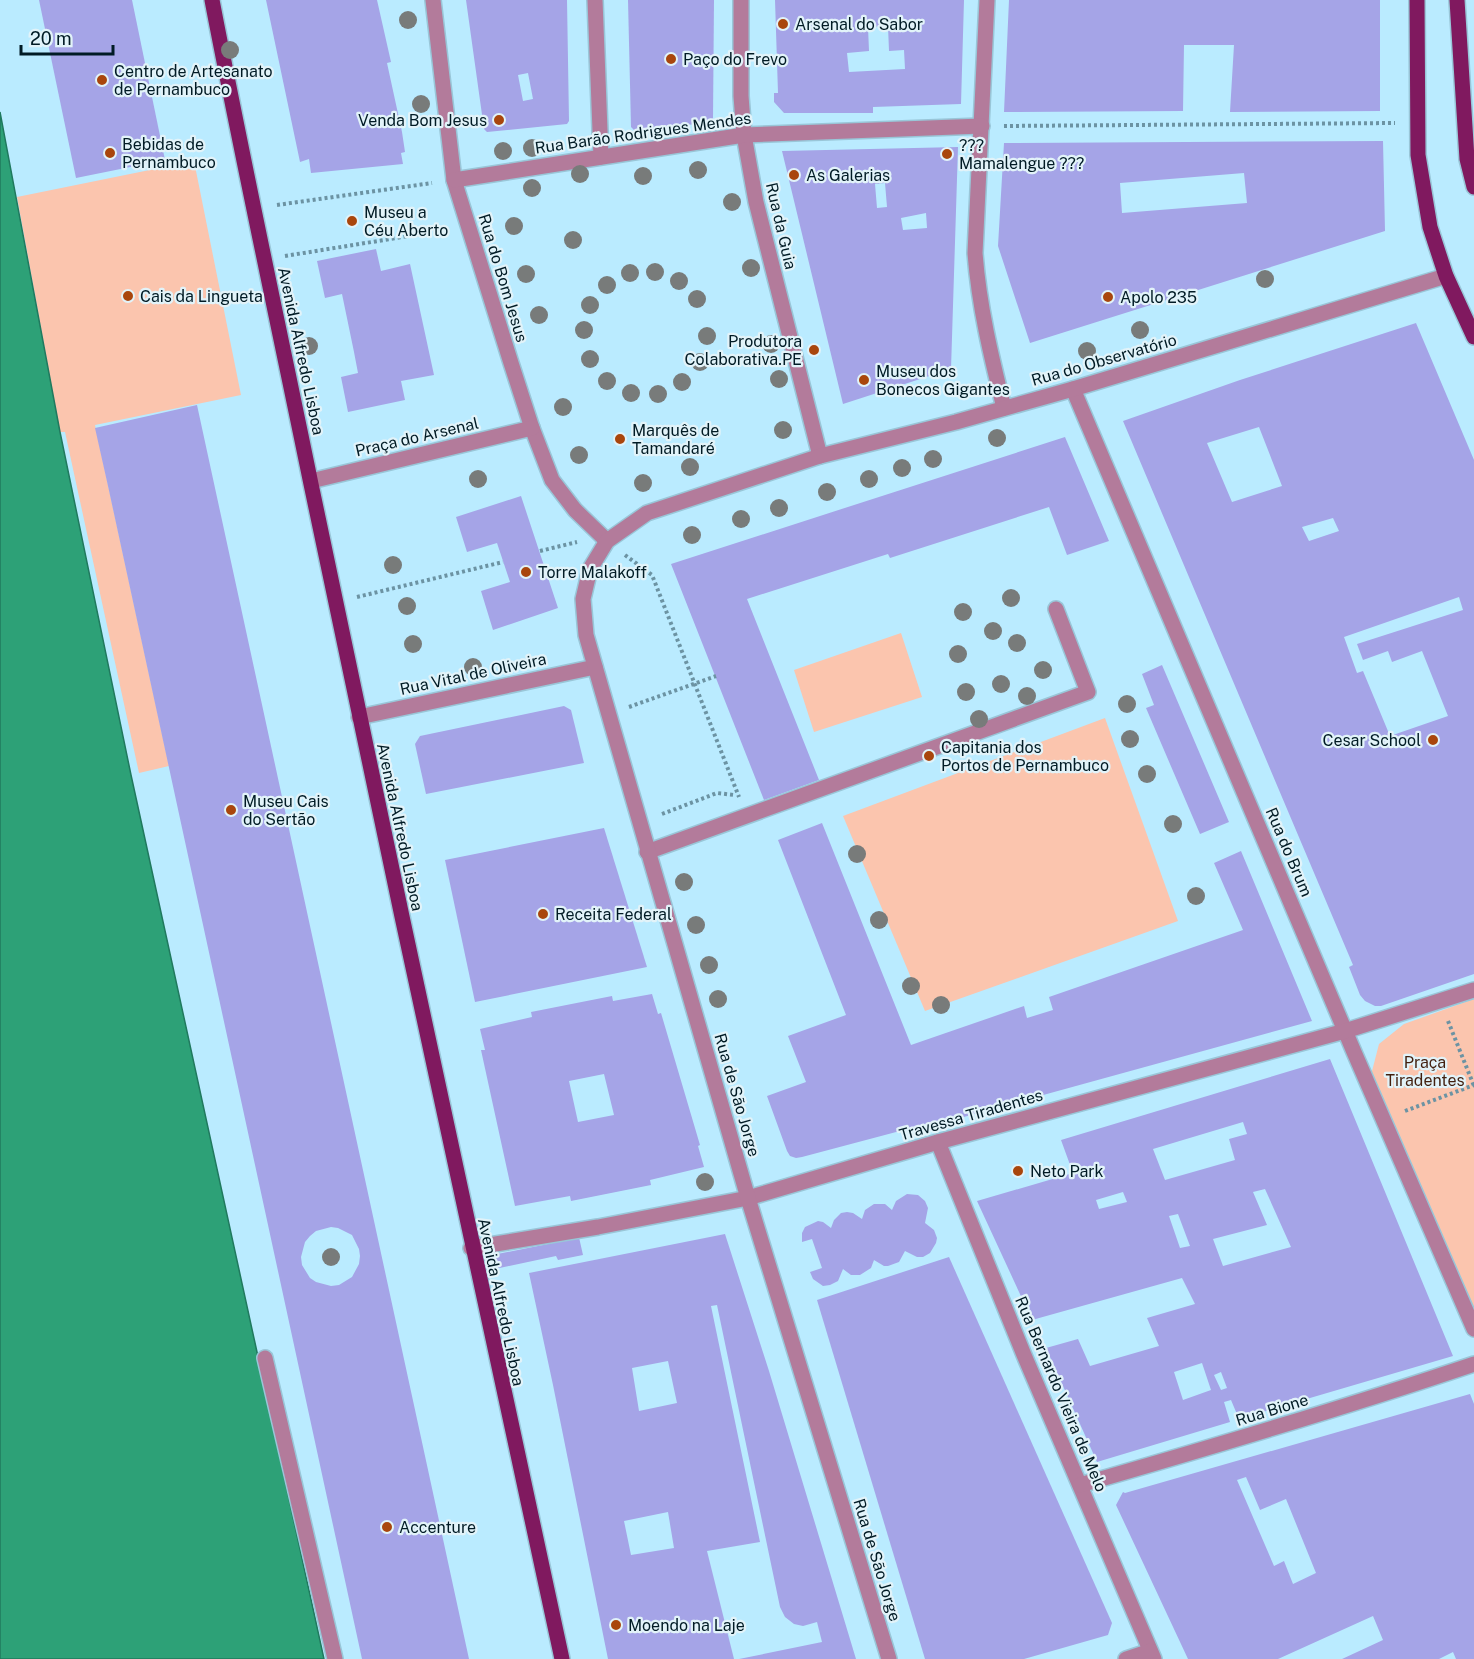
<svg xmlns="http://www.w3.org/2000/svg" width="1474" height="1659" viewBox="0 0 1474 1659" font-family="'Public Sans',sans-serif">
  <rect width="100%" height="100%" fill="#baebff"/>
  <g fill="#fbc5ae">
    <polygon points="194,161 241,395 95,425 169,766 139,773 65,432 60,432 17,197"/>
    <polygon points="901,633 922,697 814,732 794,670"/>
    <polygon points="1105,718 1178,921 925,1011 843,816"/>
    <polygon points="1474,999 1474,1319 1371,1075 1379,1044 1404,1024"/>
  </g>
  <polygon fill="#2da177" stroke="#20795e" stroke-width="1.5" points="0,112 60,432 131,775 324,1659 0,1659"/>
  <g fill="#a5a4e7" fill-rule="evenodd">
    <polygon points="39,0 132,0 165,160 76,178"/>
    <polygon points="266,0 377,0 391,62 387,63 402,132 405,152 401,153 403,164 311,173 309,159 300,162"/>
    <path d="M 466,0 L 567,0 L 569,121 L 567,124 L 487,132 L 484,129 ZM 528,73 L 533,99 L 523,101 L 518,75 Z"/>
    <polygon points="628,0 714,0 713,118 710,122 636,132 631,127"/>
    <path d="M 775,0 L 964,0 L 961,104 L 873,107 L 873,113 L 784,113 L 774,102 L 774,93 L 778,93 ZM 888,26 L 889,51 L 904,50 L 905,69 L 849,72 L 847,53 L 869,51 L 868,27 Z"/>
    <polygon points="1009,0 1380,0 1380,111 1230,112 1234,45 1184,45 1183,111 1004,112"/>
    <path d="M 1383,141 L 1385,231 L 1030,343 L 998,246 L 1004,143 ZM 1244,173 L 1247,203 L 1122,213 L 1120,183 Z"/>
    <path d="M 958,147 L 951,369 L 843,404 L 782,151 ZM 885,183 L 887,207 L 877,208 L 875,184 ZM 926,213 L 927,228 L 903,230 L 901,218 Z"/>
    <polygon points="376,249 381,271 410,264 434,375 401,381 405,400 348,412 341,377 358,373 354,352 342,294 325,298 317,261"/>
    <path d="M 1416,323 L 1474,460 L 1474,974 L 1381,1006 L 1375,1006 L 1365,1001 L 1360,995 L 1349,967 L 1353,965 L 1123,421 L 1240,380 ZM 1259,427 L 1282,486 L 1232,502 L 1207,443 ZM 1333,518 L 1339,531 L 1309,541 L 1302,527 ZM 1459,597 L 1463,610 L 1357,644 L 1363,660 L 1388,651 L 1392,662 L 1422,651 L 1448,716 L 1390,736 L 1363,671 L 1357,673 L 1344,637 Z"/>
    <path d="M 197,405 L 412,1396 L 469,1659 L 362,1659 L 108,486 L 95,428 ZM 331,1227 L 338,1228 L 352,1235 L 359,1249 L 360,1256 L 359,1264 L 352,1277 L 339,1285 L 331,1286 L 316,1282 L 310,1278 L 302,1265 L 301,1257 L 305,1242 L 310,1236 L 316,1231 Z"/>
    <polygon points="1065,437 1109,541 1067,555 1049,507 890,558 888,554 747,599 819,780 764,800 671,564"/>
    <polygon points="521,496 558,608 493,630 481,591 510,582 497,543 467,552 456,517"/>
    <polygon points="1162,665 1229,822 1200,834 1146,708 1154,705 1142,674"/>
    <polygon points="564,706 571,710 584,763 426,794 415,744 420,736"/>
    <polygon points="822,823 911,1045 1024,1006 1027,1018 1053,1010 1049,997 1243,930 1214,863 1241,851 1312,1021 931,1126 930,1123 802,1157 796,1158 790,1156 787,1151 767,1096 806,1082 788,1036 846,1015 778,840"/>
    <polygon points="604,828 647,967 475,1002 445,860"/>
    <path d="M 652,994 L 658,1014 L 661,1013 L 700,1145 L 698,1146 L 704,1167 L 650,1180 L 651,1185 L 571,1201 L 570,1196 L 515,1206 L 481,1050 L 485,1050 L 480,1029 L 532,1017 L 531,1012 L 612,996 L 613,1001 ZM 604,1074 L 614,1115 L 578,1122 L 569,1081 Z"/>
    <path d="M 1330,1059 L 1453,1356 L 1239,1419 L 1231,1400 L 1224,1402 L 1230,1422 L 1097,1462 L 1046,1348 L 1078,1339 L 1090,1366 L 1159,1346 L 1147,1318 L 1195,1304 L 1182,1278 L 1032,1320 L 977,1201 L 1073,1173 L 1061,1140 ZM 1243,1122 L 1247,1134 L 1229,1139 L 1235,1160 L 1165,1180 L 1153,1149 ZM 1265,1189 L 1291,1247 L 1223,1266 L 1213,1239 L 1267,1225 L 1253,1192 ZM 1123,1192 L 1127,1202 L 1099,1209 L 1096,1200 ZM 1178,1214 L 1190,1246 L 1180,1248 L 1169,1216 ZM 1202,1363 L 1211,1390 L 1183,1400 L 1174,1372 ZM 1221,1372 L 1227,1388 L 1221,1390 L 1214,1375 Z"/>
    <polygon points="907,1194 918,1195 925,1201 928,1208 925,1223 934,1230 937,1238 936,1243 930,1253 923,1257 917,1257 905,1251 899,1262 888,1266 884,1266 874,1260 871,1268 860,1275 851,1275 843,1269 838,1281 830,1285 823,1286 813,1279 810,1272 822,1268 812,1239 802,1242 802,1233 805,1227 818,1221 823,1222 831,1228 834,1220 841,1213 847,1212 853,1213 862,1219 865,1210 874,1204 885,1204 892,1210 896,1201"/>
    <polygon points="578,1233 583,1255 558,1260 556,1256 481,1272 477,1258 553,1243 552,1238"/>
    <path d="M 725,1234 L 769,1371 L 856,1659 L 739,1659 L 822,1642 L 817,1622 L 803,1626 L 794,1624 L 785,1617 L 780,1607 L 717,1305 L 711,1306 L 760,1542 L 707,1551 L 734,1659 L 608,1659 L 553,1385 L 529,1273 ZM 668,1361 L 677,1403 L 639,1411 L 632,1368 ZM 668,1512 L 674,1548 L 631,1555 L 624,1521 Z"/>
    <polygon points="949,1257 1112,1623 1108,1635 1024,1659 925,1659 817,1300"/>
    <path d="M 1470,1394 L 1474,1404 L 1474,1659 L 1456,1659 L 1453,1652 L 1439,1659 L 1342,1659 L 1383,1640 L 1373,1616 L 1278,1659 L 1188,1659 L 1116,1505 L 1123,1492 L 1125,1493 ZM 1246,1477 L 1260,1510 L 1286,1499 L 1316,1573 L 1293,1584 L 1284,1561 L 1274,1566 L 1237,1480 Z"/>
  </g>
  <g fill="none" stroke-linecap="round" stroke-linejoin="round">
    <defs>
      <g id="minor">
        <polyline points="433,0 454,180 511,363 532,428 552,480 575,510 607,541"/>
        <polyline points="595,0 601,157"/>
        <polyline points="741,0 741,96 744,135 756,202 820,456"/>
        <path d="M 987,0 L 975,253 C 979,306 991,356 1004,408"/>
        <polyline points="454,180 744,135 982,126"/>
        <polyline points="1073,389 1354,1052 1474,1329"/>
        <polyline points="311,481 532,428"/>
        <polyline points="359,717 595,667"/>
        <polyline points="647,852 1088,692 1056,609"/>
        <polyline points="938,1142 1024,1355 1154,1659"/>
        <polyline points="471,1248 598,1227 748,1198 938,1142 1345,1031 1474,990"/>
        <polyline points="265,1358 335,1659"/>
        <path d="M 1080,1485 C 1212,1447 1344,1408 1474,1364"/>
        <polyline points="889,1659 748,1198 586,635 583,599 590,569 607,541 647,513 820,456 956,422 1073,389 1446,276"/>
        <polyline points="1126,1659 1150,1651"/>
      </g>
      <g id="major">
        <path d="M 212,0 C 243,162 278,323 311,484 C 393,876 476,1268 562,1659"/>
        <polyline points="1417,0 1418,155 1430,227 1446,276 1474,337"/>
        <polyline points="1457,0 1467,159 1474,187"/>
      </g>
    </defs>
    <use href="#minor" stroke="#99c6d8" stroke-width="18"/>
    <use href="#major" stroke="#99c6d8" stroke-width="18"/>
    <g stroke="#6c93a3" stroke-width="4" stroke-dasharray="3 3" stroke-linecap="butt">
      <polyline points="1004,126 1395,123"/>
      <polyline points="277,205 432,183"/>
      <polyline points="285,256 446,230"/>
      <polyline points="540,551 577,542"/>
      <polyline points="625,555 652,575 739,797"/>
      <polyline points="357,597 503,562"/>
      <polyline points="629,707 716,676"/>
      <polyline points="662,814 717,793 734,795"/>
      <polyline points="1448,1021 1474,1086"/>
      <polyline points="1405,1111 1474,1085"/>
    </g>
    <use href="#minor" stroke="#b37b9b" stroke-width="15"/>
    <use href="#major" stroke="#80195f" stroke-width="15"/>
  </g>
  <g fill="#787b7a">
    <circle cx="408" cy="20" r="9"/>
    <circle cx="230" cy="50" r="9"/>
    <circle cx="421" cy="104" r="9"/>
    <circle cx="532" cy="148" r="9"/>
    <circle cx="503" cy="151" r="9"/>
    <circle cx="698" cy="170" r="9"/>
    <circle cx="580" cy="174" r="9"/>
    <circle cx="643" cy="176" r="9"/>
    <circle cx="532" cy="188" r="9"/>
    <circle cx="732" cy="202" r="9"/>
    <circle cx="514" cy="226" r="9"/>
    <circle cx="573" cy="240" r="9"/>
    <circle cx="751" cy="268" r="9"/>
    <circle cx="655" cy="272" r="9"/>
    <circle cx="630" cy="273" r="9"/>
    <circle cx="526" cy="274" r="9"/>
    <circle cx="1265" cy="279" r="9"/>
    <circle cx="679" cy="281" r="9"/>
    <circle cx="607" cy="285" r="9"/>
    <circle cx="697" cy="299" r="9"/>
    <circle cx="590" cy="305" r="9"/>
    <circle cx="539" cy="315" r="9"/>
    <circle cx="584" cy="330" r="9"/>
    <circle cx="1140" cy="330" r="9"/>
    <circle cx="707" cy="336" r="9"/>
    <circle cx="771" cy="344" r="9"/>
    <circle cx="309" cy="346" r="9"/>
    <circle cx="1087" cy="351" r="9"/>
    <circle cx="590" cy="359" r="9"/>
    <circle cx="700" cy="362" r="9"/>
    <circle cx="779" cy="379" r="9"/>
    <circle cx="607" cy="381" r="9"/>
    <circle cx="682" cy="382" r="9"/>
    <circle cx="631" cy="393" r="9"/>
    <circle cx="658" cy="394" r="9"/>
    <circle cx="563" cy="407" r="9"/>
    <circle cx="783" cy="430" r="9"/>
    <circle cx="997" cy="438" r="9"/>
    <circle cx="579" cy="455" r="9"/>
    <circle cx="933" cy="459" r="9"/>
    <circle cx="690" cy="467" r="9"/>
    <circle cx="902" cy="468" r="9"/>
    <circle cx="478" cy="479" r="9"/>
    <circle cx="869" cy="479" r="9"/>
    <circle cx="643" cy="483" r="9"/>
    <circle cx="827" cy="492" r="9"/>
    <circle cx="779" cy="508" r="9"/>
    <circle cx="741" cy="519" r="9"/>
    <circle cx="692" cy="535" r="9"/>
    <circle cx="393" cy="565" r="9"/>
    <circle cx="1011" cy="598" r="9"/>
    <circle cx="407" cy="606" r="9"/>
    <circle cx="963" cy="612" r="9"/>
    <circle cx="993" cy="631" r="9"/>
    <circle cx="1017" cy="643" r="9"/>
    <circle cx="413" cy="644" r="9"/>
    <circle cx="958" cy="654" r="9"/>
    <circle cx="473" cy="667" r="9"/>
    <circle cx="1043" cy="670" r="9"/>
    <circle cx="1001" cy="684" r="9"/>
    <circle cx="966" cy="692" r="9"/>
    <circle cx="1027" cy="696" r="9"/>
    <circle cx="1127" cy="704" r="9"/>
    <circle cx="979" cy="719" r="9"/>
    <circle cx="1130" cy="739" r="9"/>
    <circle cx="1147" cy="774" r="9"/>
    <circle cx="1173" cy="824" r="9"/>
    <circle cx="857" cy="854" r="9"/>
    <circle cx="684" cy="882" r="9"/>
    <circle cx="1196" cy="896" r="9"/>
    <circle cx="879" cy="920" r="9"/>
    <circle cx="696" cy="925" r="9"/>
    <circle cx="709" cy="965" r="9"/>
    <circle cx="911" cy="986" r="9"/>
    <circle cx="718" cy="999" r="9"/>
    <circle cx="941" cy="1005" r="9"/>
    <circle cx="705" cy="1182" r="9"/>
    <circle cx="331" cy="1257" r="9"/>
  </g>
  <g fill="#a9460d" stroke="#e2f3f9" stroke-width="2">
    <circle cx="783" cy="24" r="6"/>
    <circle cx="671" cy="59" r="6"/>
    <circle cx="102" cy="80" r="6"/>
    <circle cx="499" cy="120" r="6"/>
    <circle cx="110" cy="153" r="6"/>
    <circle cx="947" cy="154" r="6"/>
    <circle cx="794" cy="175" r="6"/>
    <circle cx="352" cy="221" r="6"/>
    <circle cx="128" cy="296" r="6"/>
    <circle cx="1108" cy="297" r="6"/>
    <circle cx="814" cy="350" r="6"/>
    <circle cx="864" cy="380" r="6"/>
    <circle cx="620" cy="439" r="6"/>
    <circle cx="526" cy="572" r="6"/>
    <circle cx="1433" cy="740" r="6"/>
    <circle cx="929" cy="756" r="6"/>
    <circle cx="231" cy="810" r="6"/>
    <circle cx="543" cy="914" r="6"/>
    <circle cx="1018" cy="1171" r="6"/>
    <circle cx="387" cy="1527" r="6"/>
    <circle cx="616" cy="1625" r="6"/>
  </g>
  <g text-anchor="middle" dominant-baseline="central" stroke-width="4.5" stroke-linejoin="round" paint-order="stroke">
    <g font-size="16" fill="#011b25" stroke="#e2f3f9" text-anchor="start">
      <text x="795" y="24">Arsenal do Sabor</text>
      <text x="683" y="59">Paço do Frevo</text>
      <text x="114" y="71">Centro de Artesanato<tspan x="114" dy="18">de Pernambuco</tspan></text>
      <text x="487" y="120" text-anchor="end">Venda Bom Jesus</text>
      <text x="122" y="144">Bebidas de<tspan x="122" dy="18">Pernambuco</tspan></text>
      <text x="959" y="145">???<tspan x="959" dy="18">Mamalengue ???</tspan></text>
      <text x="806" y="175">As Galerias</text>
      <text x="364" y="212">Museu a<tspan x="364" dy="18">Céu Aberto</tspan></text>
      <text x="140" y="296">Cais da Lingueta</text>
      <text x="1120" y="297">Apolo 235</text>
      <text x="802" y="341" text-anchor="end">Produtora<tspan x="802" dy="18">Colaborativa.PE</tspan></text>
      <text x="876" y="371">Museu dos<tspan x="876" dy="18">Bonecos Gigantes</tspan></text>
      <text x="632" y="430">Marquês de<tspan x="632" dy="18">Tamandaré</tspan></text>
      <text x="538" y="572">Torre Malakoff</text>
      <text x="1421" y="740" text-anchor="end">Cesar School</text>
      <text x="941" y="747">Capitania dos<tspan x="941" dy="18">Portos de Pernambuco</tspan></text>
      <text x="243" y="801">Museu Cais<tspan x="243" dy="18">do Sertão</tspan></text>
      <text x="555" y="914">Receita Federal</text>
      <text x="1030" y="1171">Neto Park</text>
      <text x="399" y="1527">Accenture</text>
      <text x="628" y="1625">Moendo na Laje</text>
    </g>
    <g font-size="16" fill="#011b25" stroke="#e2f3f9">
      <text transform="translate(643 133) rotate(-8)">Rua Barão Rodrigues Mendes</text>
      <text transform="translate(781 226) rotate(77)">Rua da Guia</text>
      <text transform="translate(503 278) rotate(73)">Rua do Bom Jesus</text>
      <text transform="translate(301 351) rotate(78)">Avenida Alfredo Lisboa</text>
      <text transform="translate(1104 360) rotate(-16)">Rua do Observatório</text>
      <text transform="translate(417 437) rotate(-13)">Praça do Arsenal</text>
      <text transform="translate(473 674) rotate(-12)">Rua Vital de Oliveira</text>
      <text transform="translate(400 827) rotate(78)">Avenida Alfredo Lisboa</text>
      <text transform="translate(1289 852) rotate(67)">Rua do Brum</text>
      <text transform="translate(737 1095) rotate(74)">Rua de São Jorge</text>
      <text transform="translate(971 1115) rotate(-16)">Travessa Tiradentes</text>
      <text transform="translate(501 1302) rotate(78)">Avenida Alfredo Lisboa</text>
      <text transform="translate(1061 1394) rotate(67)">Rua Bernardo Vieira de Melo</text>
      <text transform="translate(1272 1410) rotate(-17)">Rua Bione</text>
      <text transform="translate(877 1560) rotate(73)">Rua de São Jorge</text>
    </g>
    <g font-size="16" fill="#421f0e" stroke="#e2f3f9">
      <text x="1425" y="1062">Praça<tspan x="1425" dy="18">Tiradentes</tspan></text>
    </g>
  </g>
  <path d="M21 45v9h92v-9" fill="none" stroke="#011b25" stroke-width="3"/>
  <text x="30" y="45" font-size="18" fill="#011b25" stroke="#e2f3f9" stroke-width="4.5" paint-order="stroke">20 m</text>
</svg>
